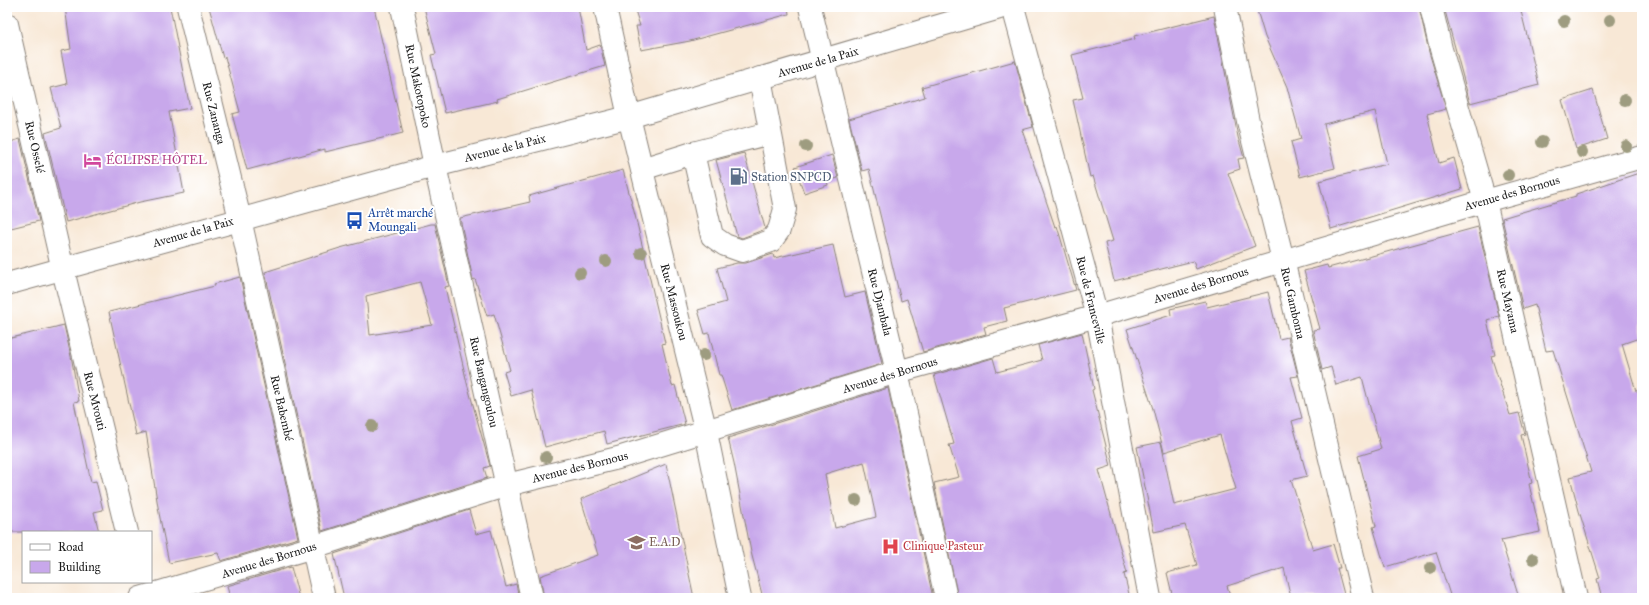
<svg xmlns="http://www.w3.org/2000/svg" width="1649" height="605" viewBox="0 0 1649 605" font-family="'IM FELL Great Primer',serif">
  <rect width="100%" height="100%" fill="#fff"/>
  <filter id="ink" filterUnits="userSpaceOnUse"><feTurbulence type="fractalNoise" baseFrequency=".025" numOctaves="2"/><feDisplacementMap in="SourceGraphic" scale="8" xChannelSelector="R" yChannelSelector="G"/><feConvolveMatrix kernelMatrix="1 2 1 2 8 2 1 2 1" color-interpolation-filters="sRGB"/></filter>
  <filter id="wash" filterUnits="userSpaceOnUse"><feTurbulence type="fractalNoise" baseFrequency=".012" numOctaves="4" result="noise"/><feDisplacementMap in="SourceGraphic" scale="16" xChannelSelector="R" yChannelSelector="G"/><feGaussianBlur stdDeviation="0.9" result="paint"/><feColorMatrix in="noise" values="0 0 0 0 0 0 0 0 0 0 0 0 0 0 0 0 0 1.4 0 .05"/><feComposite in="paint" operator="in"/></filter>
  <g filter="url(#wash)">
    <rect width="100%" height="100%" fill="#f8e8d6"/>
    <g id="blocks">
      <g fill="#c8a8eb" fill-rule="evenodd">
        <polygon points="65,7 170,7 190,108 169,112 184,193 140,202 66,222 45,133 61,128 51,88 67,84 61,51 71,49"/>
        <polygon points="209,7 374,7 403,133 325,152 325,149 247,170 232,114 240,112 225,57 223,58"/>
        <polygon points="424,7 578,7 586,50 600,45 605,66 497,99 498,101 445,113 431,55 436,54"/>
        <polygon points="634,7 788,7 789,14 690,41 641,50 636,26 640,26"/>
        <polygon points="1256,7 1419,7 1429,52 1446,109 1427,114 1439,163 1454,158 1462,189 1331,229 1319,181 1387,164 1375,111 1324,124 1335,168 1300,177 1291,142 1301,139 1287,87 1265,37"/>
        <polygon points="1444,7 1520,7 1539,85 1470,103"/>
        <polygon points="1214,16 1238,137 1244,158 1238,159 1240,169 1228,173 1255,246 1196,269 1193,261 1114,281 1105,243 1113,241 1093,176 1090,177 1073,100 1083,98 1072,55 1135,39 1134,36"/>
        <polygon points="1015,61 1033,127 1022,130 1055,227 1057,226 1076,290 1004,308 1007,321 984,327 986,334 923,352 907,299 901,301 869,169 862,171 849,119 925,97 922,87"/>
        <polygon points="1593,90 1607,139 1576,149 1562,100"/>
        <polygon points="20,139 39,221 7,229 7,143"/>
        <polygon points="744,153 765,228 763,230 742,238 737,236 716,160"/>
        <polygon points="832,155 838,178 827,181 828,185 804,193 795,167"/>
        <polygon points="623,170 636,219 665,343 662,344 672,386 675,385 685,424 607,444 604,431 545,447 531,390 511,396 504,372 510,370 494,314 487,316 475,279 473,280 460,218 530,202 529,196"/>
        <polygon points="1642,172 1642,337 1622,344 1636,391 1642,390 1642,594 1627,598 1602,598 1597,579 1600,578 1579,511 1570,477 1591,472 1553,350 1546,351 1535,305 1523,309 1502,218 1576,196 1576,194"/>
        <path d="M 431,224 L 435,224 L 449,286 L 445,287 L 467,383 L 490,466 L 484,468 L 487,478 L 322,531 L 265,272 L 340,248 ZM 420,282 L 432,325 L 370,335 L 366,296 Z"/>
        <polygon points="1478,227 1499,316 1487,320 1495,355 1491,356 1510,415 1519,413 1525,434 1521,435 1532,483 1529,484 1540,532 1501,540 1519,598 1451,598 1436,552 1385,567 1373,527 1376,526 1358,456 1381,449 1362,377 1336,385 1331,367 1322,370 1313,330 1320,329 1304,271 1327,265 1328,268"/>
        <polygon points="833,245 845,297 865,292 882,364 732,410 721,375 719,375 709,333 705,334 698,310 726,302 717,268 737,263 746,263 773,254 774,258"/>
        <polygon points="240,277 298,538 221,561 218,553 169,563 159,513 146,432 136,435 109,312 215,286 214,284"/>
        <polygon points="1268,292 1279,339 1288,337 1298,376 1291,377 1302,418 1292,421 1307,476 1291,480 1313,550 1333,544 1340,568 1337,568 1345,598 1291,598 1284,568 1227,586 1231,598 1173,598 1167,573 1197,565 1185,525 1154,532 1137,447 1161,442 1174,505 1236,489 1220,435 1164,452 1153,409 1127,329 1171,315 1170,309 1205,301 1207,307"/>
        <polygon points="64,325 72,361 79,401 74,402 91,482 96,481 103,510 94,512 99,532 7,532 7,339"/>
        <polygon points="1082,333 1094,389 1092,390 1111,466 1099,470 1127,573 1124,574 1130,598 958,598 934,483 959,477 949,445 954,444 934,375 993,358 997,372 1042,360 1038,345"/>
        <path d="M 888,388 L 933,598 L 763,598 L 751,552 L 734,463 L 728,438 ZM 864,462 L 876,517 L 835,528 L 825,474 Z"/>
        <polygon points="666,464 694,598 544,598 540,576 598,555 581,499"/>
        <polygon points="469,510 476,534 491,530 506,587 516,584 519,598 344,598 334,554"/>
        <polygon points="291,567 299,598 230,598 227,586"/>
      </g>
    </g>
  </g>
  <g filter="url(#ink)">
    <use href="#blocks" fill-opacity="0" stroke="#8a8279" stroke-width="1"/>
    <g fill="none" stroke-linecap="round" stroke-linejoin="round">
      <defs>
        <g id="minor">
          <polyline points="188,7 240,219 324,598"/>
          <polyline points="402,7 435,166 532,598"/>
          <polyline points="605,7 629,117 706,432 740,598"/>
          <polyline points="810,7 897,372 946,598"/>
          <polyline points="1013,7 1097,316 1150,598"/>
          <polyline points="1225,7 1248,121 1283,260 1363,598"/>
          <polyline points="1431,7 1441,49 1485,201 1576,598"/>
          <polyline points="7,24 63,270 127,532"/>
          <polyline points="693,153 712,236 725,245 742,251 771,241 779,230 785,209 760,78"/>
          <polyline points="642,169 693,153 770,133"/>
          <polyline points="140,598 313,547 507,485 618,458 897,372 1097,316 1485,201 1642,157"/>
        </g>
        <polyline id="major" points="7,284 435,166 629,117 1003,7"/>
      </defs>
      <use href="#minor" stroke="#8a8279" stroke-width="24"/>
      <use href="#major" stroke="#8a8279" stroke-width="24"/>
      <use href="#minor" stroke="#fff" stroke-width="22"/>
      <use href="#major" stroke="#fff" stroke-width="22"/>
    </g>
    <g fill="#9e9c80">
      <circle cx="1610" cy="20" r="6"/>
      <circle cx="1564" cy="21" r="6"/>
      <circle cx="1625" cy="100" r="6"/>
      <circle cx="1542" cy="142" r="6"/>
      <circle cx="806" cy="146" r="6"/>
      <circle cx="1626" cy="146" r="6"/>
      <circle cx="1582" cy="152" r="6"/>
      <circle cx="1508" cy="175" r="6"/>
      <circle cx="641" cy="253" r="6"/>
      <circle cx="606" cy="261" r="6"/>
      <circle cx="580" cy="273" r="6"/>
      <circle cx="704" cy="355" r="6"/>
      <circle cx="372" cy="426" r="6"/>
      <circle cx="546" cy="457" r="6"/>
      <circle cx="856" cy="500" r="6"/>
      <circle cx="1533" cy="559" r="6"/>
      <circle cx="1430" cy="568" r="6"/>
    </g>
  </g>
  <defs>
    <symbol id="hotel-bare" viewBox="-9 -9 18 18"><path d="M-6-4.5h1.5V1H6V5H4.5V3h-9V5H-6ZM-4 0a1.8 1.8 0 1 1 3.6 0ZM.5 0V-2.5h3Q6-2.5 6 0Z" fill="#d1479c" stroke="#fff" stroke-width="2.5" paint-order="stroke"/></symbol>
    <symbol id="fuel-bare" viewBox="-9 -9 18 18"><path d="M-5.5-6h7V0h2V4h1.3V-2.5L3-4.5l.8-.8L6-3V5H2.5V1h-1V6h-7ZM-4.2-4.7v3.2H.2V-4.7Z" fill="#5c6f8a" stroke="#fff" stroke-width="2.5" paint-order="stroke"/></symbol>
    <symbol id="bus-bare" viewBox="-9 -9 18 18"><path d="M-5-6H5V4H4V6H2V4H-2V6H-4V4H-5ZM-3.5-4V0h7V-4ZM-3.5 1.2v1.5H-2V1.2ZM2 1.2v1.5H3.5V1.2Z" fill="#1a4fb4" stroke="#fff" stroke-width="2.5" paint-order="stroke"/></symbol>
    <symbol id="school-bare" viewBox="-9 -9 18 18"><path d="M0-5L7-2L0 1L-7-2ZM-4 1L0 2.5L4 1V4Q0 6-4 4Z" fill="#8d6e63" stroke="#fff" stroke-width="2.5" paint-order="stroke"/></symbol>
    <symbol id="hospital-bare" viewBox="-9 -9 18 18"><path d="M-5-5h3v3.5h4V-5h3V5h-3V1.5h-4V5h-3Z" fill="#e0444e" stroke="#fff" stroke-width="2.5" paint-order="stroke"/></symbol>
  </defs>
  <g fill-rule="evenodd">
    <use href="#hotel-bare" x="80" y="148" width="25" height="25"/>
    <use href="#fuel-bare" x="726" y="164" width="25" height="25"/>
    <use href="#bus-bare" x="342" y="208" width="25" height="25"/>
    <use href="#school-bare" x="624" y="530" width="25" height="25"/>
    <use href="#hospital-bare" x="878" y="534" width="25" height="25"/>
  </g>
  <g text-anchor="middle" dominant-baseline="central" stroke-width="4" stroke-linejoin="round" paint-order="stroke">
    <g font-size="12" fill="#1c1c1c" stroke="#fff">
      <text transform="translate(818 62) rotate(-16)">Avenue de la Paix</text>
      <text transform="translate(418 86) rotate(78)">Rue Makotopoko</text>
      <text transform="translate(214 113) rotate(76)">Rue Zananga</text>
      <text transform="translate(35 147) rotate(77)">Rue Osselé</text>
      <text transform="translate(505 148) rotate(-14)">Avenue de la Paix</text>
      <text transform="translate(1512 193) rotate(-16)">Avenue des Bornous</text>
      <text transform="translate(193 232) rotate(-16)">Avenue de la Paix</text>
      <text transform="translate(1201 285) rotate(-17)">Avenue des Bornous</text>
      <text transform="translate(1091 300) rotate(76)">Rue de Franceville</text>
      <text transform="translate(1508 301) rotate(77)">Rue Mayama</text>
      <text transform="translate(674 302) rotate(76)">Rue Massoukou</text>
      <text transform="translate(880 302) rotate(76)">Rue Djambala</text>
      <text transform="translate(1293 303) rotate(77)">Rue Gamboma</text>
      <text transform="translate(890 375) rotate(-17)">Avenue des Bornous</text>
      <text transform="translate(484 382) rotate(77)">Rue Bangangoulou</text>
      <text transform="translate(95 401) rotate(76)">Rue Mvouti</text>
      <text transform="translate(282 408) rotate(77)">Rue Babembé</text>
      <text transform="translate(580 467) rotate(-14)">Avenue des Bornous</text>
      <text transform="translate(269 560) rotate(-17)">Avenue des Bornous</text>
    </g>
    <g font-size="12" fill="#b23c85" stroke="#fff" text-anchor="start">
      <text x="106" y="160">ÉCLIPSE HÔTEL</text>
    </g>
    <g font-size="12" fill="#4e5e75" stroke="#fff" text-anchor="start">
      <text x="751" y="177">Station SNPCD</text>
    </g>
    <g font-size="12" fill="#164399" stroke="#fff" text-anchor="start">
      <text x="368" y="213">Arrêt marché<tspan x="368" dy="14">Moungali</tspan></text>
    </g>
    <g font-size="12" fill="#785e54" stroke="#fff" text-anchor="start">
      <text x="649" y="542">E.A.D</text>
    </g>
    <g font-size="12" fill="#be3a42" stroke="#fff" text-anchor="start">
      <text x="903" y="546">Clinique Pasteur</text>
    </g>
  </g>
  <rect width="1649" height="605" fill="none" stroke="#fff" stroke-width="24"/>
  <rect x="22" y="531" width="130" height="52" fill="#ffffff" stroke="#a4a4a4"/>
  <rect x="30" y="544" width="20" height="6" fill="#ffffff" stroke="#a4a4a4"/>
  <text x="58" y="551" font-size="12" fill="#1c1c1c">Road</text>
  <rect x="30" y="561" width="20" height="12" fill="#c8a8eb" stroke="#a4a4a4"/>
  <text x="58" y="571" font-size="12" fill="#1c1c1c">Building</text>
</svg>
